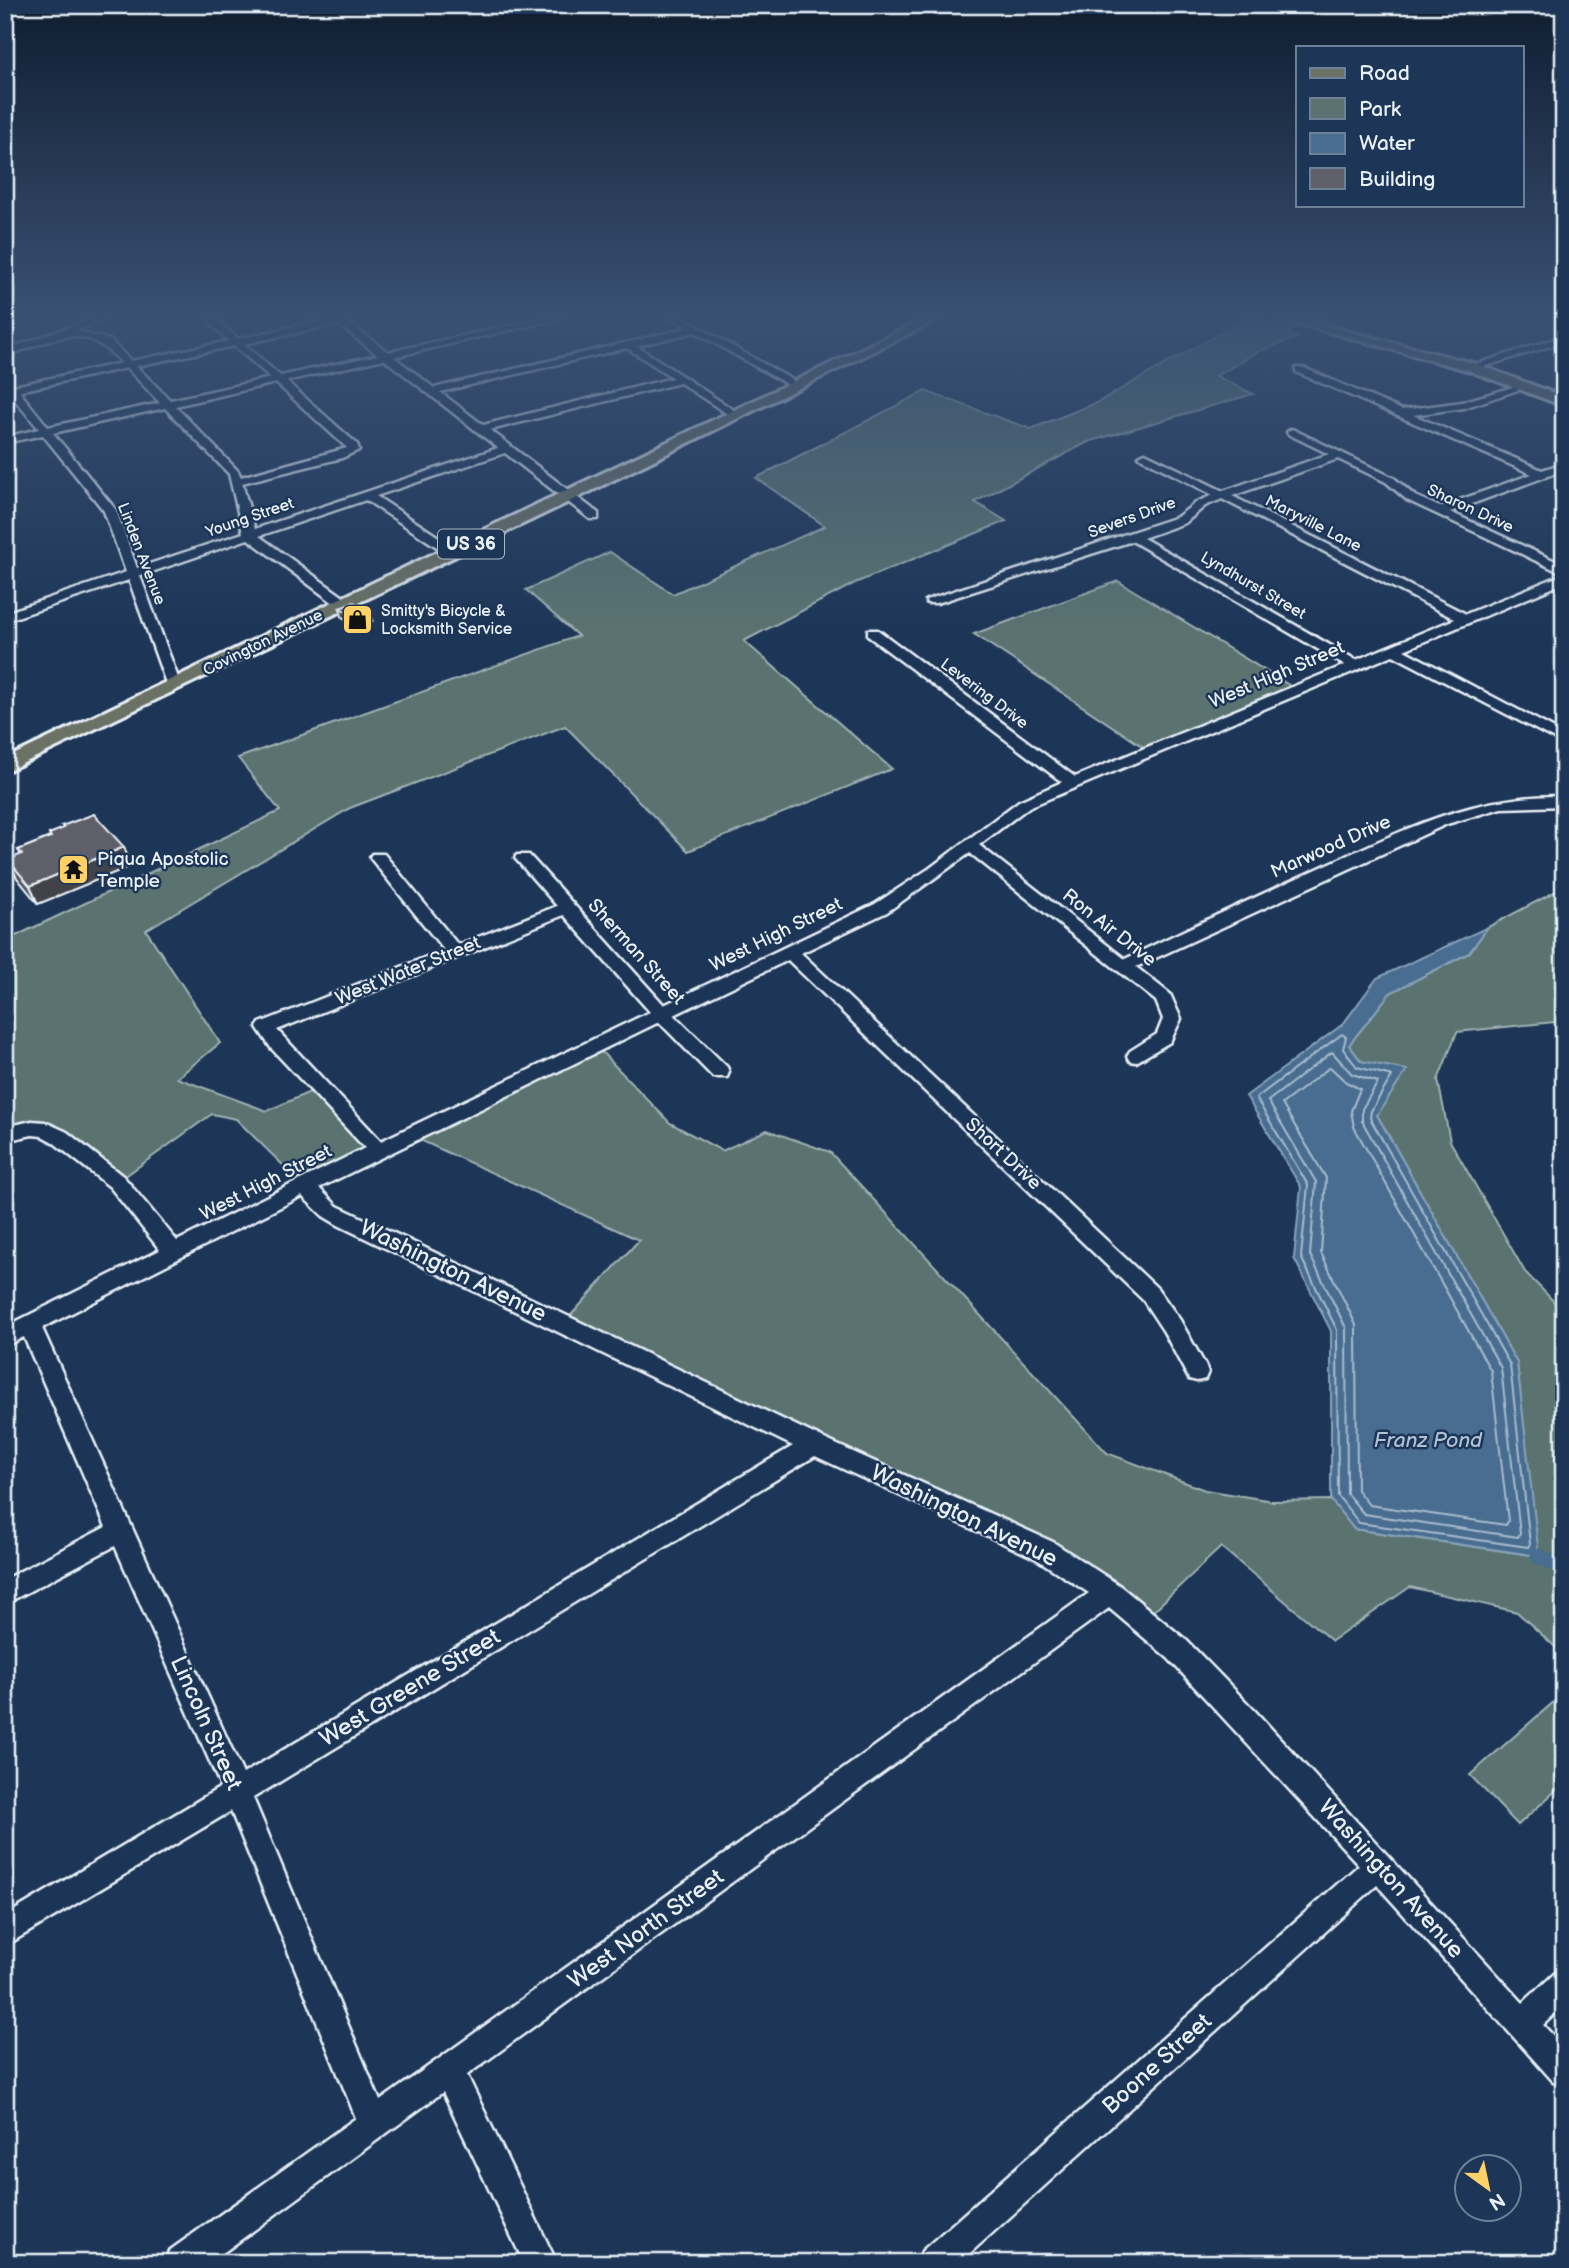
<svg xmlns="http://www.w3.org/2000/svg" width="1569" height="2268" viewBox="0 0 1569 2268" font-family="'Balsamiq Sans',sans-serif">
  <rect width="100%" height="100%" fill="#1d3557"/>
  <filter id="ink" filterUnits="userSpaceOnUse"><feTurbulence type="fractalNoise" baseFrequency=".0143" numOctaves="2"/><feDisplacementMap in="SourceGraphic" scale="14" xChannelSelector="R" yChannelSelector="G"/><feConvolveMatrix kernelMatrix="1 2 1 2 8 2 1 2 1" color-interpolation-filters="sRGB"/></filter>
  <g filter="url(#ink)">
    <g fill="#5a7370" stroke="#a1b2b4" stroke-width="2">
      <polygon points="1247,318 1326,318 1315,325 1305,323 1287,334 1297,338 1262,350 1216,376 1253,394 1088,442 975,502 1006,521 855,583 744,641 892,769 688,851 565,726 350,808 146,930 220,1043 177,1078 267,1111 319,1088 378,1150 304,1186 236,1119 212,1114 117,1182 45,1130 5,1134 5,941 280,811 238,758 578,636 526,590 610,552 673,594 825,526 756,478 925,391 1031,429 1098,402"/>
      <polygon points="1118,581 1297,690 1151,752 974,634"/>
      <polygon points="1564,887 1564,1021 1457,1032 1438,1080 1450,1141 1525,1272 1564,1312 1564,1655 1517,1612 1410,1587 1332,1641 1221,1547 1144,1620 1110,1593 563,1324 639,1240 409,1135 595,1045 670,1123 722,1151 767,1130 830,1152 1107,1453 1205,1490 1273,1501 1331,1500 1354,1529 1538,1556 1517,1363 1377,1115 1361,1061 1349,1045 1390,993 1469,953 1488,927"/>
      <polygon points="1564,1693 1564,1783 1518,1825 1470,1775"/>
    </g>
    <polygon fill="#486d90" stroke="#88a2ba" stroke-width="2" points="1488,927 1469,953 1390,993 1349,1045 1361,1061 1407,1070 1377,1115 1517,1363 1539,1556 1354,1529 1331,1500 1331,1331 1294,1258 1301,1187 1246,1096 1343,1024 1377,978"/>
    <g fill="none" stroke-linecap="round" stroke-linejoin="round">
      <g stroke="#a8bcce" stroke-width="2">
        <polygon points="1342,1034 1346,1037 1343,1049 1357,1067 1392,1076 1371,1111 1370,1118 1510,1365 1530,1544 1528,1547 1359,1523 1338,1496 1337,1330 1301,1257 1308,1185 1256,1098"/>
        <polygon points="1332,1052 1352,1074 1378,1082 1362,1109 1362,1121 1501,1368 1520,1533 1518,1537 1364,1514 1347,1494 1346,1328 1310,1255 1316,1182 1268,1101"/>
        <polygon points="1330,1067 1346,1082 1360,1089 1351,1111 1354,1127 1491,1371 1508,1521 1506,1525 1369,1505 1357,1490 1356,1325 1321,1253 1326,1178 1282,1104"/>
      </g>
      <polygon fill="#486d90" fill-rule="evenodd" points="1539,1548 1564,1560 1564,1577 1533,1562 1530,1556 1533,1550"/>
      <defs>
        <g id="minor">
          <path d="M 94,318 L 107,318 L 76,331 L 110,340 L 131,361 L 229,341 L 205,318 L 214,318 L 238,339 L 333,318 L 356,318 L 348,322 L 388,352 L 546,318 L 562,318 L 394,357 L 434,388 L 688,328 L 672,318 L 683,318 L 801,385 L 792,387 L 695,332 L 637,346 L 741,415 L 732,417 L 680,383 L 490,430 L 598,513 L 598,519 L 590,519 L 505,453 L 376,496 L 457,549 L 457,555 L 449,555 L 366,500 L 259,536 L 349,601 L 349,607 L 339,607 L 248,539 L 140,576 L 181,686 L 174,690 L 167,686 L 129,580 L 5,621 L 5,613 L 126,572 L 104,511 L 43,435 L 5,443 L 5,437 L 39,429 L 5,388 L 5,378 L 14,386 L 122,363 C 78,317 56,341 5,356 L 5,350 ZM 338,324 L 378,355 L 280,376 L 244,344 ZM 234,346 L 271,378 L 170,400 L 136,366 ZM 627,348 L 673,378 L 483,425 L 440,392 ZM 384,359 L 498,448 L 255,529 L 242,483 L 342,458 L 359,450 L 357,444 L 286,381 ZM 127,368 L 160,403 L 48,427 L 19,391 ZM 276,383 L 347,448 L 241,477 L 238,471 L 175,406 ZM 165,408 L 229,474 L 243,533 L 137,568 L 116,510 L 53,433 Z"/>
          <polygon points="1564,336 1564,342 1476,369 1467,367"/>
          <path d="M 1296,368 L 1304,368 L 1402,410 L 1462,402 L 1524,384 L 1524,388 L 1464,408 L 1413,415 L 1542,470 L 1564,463 L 1564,470 L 1450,512 L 1564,565 L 1564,574 L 1407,500 L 1386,482 L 1338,459 L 1232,496 L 1466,614 L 1564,574 L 1564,583 L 1404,650 L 1564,734 L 1564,744 L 1393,655 L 1029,807 L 979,845 L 1125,959 C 1188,928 1251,899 1315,870 C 1398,833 1470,794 1564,796 L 1564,806 L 1501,808 L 1447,824 L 1136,967 L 1170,994 L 1181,1019 L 1170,1042 L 1136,1062 L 1130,1061 L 1127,1056 L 1130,1051 L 1157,1034 L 1163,1019 L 1156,1001 L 970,853 L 887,912 L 801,953 L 1157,1288 L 1180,1320 L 1205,1365 L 1208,1372 L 1205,1379 L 1197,1381 L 1189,1379 L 1164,1332 L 1143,1300 L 788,960 L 674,1015 L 727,1067 L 729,1072 L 727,1077 L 713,1077 L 659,1022 L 319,1188 L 337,1206 L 352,1213 L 822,1438 L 1053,1542 L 1119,1585 L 1186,1640 L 1255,1711 L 1523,2003 L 1554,1974 L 1564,1969 L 1564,2005 L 1543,2025 L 1564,2047 L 1564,2085 L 1553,2081 L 1377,1885 L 959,2263 L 918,2263 L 922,2251 L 1359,1865 L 1168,1658 L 1109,1608 L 467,2075 L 557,2263 L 524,2263 L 443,2092 L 209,2263 L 165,2263 L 169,2251 L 356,2118 L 231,1811 L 5,1946 L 5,1916 L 221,1787 L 115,1546 L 5,1604 L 5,1579 L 106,1527 L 24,1337 L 5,1346 L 5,1327 L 160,1250 L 110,1187 L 53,1142 L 42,1136 L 32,1135 L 5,1141 L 5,1127 L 32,1121 L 45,1122 L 67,1132 L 124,1177 L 177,1241 L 365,1148 L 271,1048 L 257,1027 L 260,1023 L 444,950 L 372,860 L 370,857 L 372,854 L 384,854 L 458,945 L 557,906 L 515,858 L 517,855 L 529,855 L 664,1005 L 875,904 L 930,868 L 1019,801 L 1062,782 L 868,636 L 868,630 L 878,630 L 1075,777 L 1345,665 L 1132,541 L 937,603 L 927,603 L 926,600 L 1177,517 L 1197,502 L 1213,495 L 1141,458 L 1139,456 L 1145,453 L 1223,491 L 1329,454 L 1288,434 L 1287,432 L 1292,429 L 1394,478 L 1415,496 L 1440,507 L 1532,474 L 1296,372 ZM 1222,499 L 1455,619 L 1356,660 L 1143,538 L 1185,523 L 1205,506 ZM 564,915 L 650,1012 L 381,1141 L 277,1030 ZM 302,1196 L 323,1216 L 338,1225 L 793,1446 L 243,1774 L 42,1328 ZM 815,1456 L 1035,1558 L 1089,1593 L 380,2101 L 253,1798 Z"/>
        </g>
        <g id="major">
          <polygon points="926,318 941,318 573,500 5,772 5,759"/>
          <polygon points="1278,318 1296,318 1477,364 1564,397 1564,406 1467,370"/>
        </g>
      </defs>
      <use href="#minor" stroke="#e8f1f8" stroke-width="5"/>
      <use href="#major" stroke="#e8f1f8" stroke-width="6"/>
      <use href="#minor" fill="#1d3557" fill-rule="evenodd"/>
      <use href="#major" fill="#6b7165" fill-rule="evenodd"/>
    </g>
    <g fill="#52525a" stroke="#e8f1f8" stroke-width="2">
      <polygon points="340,608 372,621 359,626 342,617"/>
      <polygon points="62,826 124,847 131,866 38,904 17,878 8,860 21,855 18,850 50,837 49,834 63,829"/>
    </g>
    <g fill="#42424a" stroke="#e8f1f8" stroke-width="2">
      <polygon points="371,612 372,621 359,626 357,618"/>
      <polygon points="124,847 131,866 38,904 30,886"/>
    </g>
    <g fill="#5f5f69" stroke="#e8f1f8" stroke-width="2">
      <polygon points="354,602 371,612 357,618 340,608"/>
      <polygon points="94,814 124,847 30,886 8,860 22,854 18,850 51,837 49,834 64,828 62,826"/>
    </g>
  </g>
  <linearGradient id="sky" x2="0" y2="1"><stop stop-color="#101d30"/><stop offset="0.5" stop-color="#3a5174"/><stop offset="1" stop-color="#3a5174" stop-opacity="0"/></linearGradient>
  <rect width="1569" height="635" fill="url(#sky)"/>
  <defs>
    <symbol id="shop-square" viewBox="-11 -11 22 22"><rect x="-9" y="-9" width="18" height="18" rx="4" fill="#ffd166" stroke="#1d3557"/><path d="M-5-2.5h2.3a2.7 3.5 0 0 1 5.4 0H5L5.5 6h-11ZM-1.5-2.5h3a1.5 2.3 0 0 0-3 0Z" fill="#111"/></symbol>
    <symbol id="temple-square" viewBox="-11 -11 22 22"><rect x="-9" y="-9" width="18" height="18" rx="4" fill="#ffd166" stroke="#1d3557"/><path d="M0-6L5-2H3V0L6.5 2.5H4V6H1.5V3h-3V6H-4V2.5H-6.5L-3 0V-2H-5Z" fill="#111"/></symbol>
  </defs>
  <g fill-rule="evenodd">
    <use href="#shop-square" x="340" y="602" width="35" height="35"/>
    <use href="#temple-square" x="56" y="852" width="35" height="35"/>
  </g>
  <g text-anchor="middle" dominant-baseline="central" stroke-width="5" stroke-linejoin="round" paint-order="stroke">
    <g font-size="16" fill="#e8f1f8" stroke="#1d3557">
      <text transform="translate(1470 509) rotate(25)">Sharon Drive</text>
      <text transform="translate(250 518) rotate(-19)">Young Street</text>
      <text transform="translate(1132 518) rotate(-20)">Severs Drive</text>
      <text transform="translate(1313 524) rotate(27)">Maryville Lane</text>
      <text transform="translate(141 554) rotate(69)">Linden Avenue</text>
      <text transform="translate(1253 586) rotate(30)">Lyndhurst Street</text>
      <text transform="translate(263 643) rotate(-26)">Covington Avenue</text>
      <text transform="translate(984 694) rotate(37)">Levering Drive</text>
    </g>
    <g font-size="16" fill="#e8f1f8" stroke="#1d3557" text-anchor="start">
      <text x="381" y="611">Smitty's Bicycle &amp;<tspan x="381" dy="18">Locksmith Service</tspan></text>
    </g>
    <rect fill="#1d3557" stroke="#abb9c8" stroke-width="2" x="438" y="529.5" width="66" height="29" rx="5"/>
    <g font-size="18" font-weight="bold" fill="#e8f1f8">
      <text x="471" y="544">US 36</text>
    </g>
    <g font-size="19" fill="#e8f1f8" stroke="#1d3557">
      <text transform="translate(1277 675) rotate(-23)">West High Street</text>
      <text transform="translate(1331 847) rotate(-24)">Marwood Drive</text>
      <text transform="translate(1109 928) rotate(38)">Ron Air Drive</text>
      <text transform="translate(776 935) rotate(-26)">West High Street</text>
      <text transform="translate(636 952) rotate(48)">Sherman Street</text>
      <text transform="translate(408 971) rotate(-22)">West Water Street</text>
      <text transform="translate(1003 1154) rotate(43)">Short Drive</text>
      <text transform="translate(266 1183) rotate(-27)">West High Street</text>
    </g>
    <g font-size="19" fill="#e8f1f8" stroke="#1d3557" text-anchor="start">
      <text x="97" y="859">Piqua Apostolic<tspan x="97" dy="22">Temple</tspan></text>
    </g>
    <g font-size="21" font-style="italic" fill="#b0c3d4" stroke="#1d3557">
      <text x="1428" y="1440">Franz Pond</text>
    </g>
    <g font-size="23" fill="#e8f1f8" stroke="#1d3557">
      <text transform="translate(453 1271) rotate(26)">Washington Avenue</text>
      <text transform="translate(964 1516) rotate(26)">Washington Avenue</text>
      <text transform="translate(410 1688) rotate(-31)">West Greene Street</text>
      <text transform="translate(206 1723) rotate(66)">Lincoln Street</text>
      <text transform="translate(1391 1879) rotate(48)">Washington Avenue</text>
      <text transform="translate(646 1929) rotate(-36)">West North Street</text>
      <text transform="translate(1157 2064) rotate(-42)">Boone Street</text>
    </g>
  </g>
  <rect width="1569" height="2268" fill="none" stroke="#1d3557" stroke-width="28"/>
  <rect x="14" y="14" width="1541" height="2240" fill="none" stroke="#e8f1f8" stroke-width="2.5" filter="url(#ink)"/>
  <rect x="1296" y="46" width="228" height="161" fill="#1d3557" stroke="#6e8097" stroke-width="2"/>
  <rect x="1310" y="68" width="35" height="10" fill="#6b7165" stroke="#6e8097" stroke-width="2"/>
  <text x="1359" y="80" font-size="21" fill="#e8f1f8">Road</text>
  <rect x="1310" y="98" width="35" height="21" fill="#5a7370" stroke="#6e8097" stroke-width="2"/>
  <text x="1359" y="116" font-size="21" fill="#e8f1f8">Park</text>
  <rect x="1310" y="133" width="35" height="21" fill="#486d90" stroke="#6e8097" stroke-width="2"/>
  <text x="1359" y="150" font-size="21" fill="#e8f1f8">Water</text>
  <rect x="1310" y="168" width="35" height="21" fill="#5f5f69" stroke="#6e8097" stroke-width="2"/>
  <text x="1359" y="186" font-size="21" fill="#e8f1f8">Building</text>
  <g transform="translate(1488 2188) rotate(147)"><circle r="33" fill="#1d3557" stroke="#6e8097" stroke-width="2"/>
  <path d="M0-5L12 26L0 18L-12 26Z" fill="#ffd166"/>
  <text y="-10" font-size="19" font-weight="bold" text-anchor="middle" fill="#e8f1f8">N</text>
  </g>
</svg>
